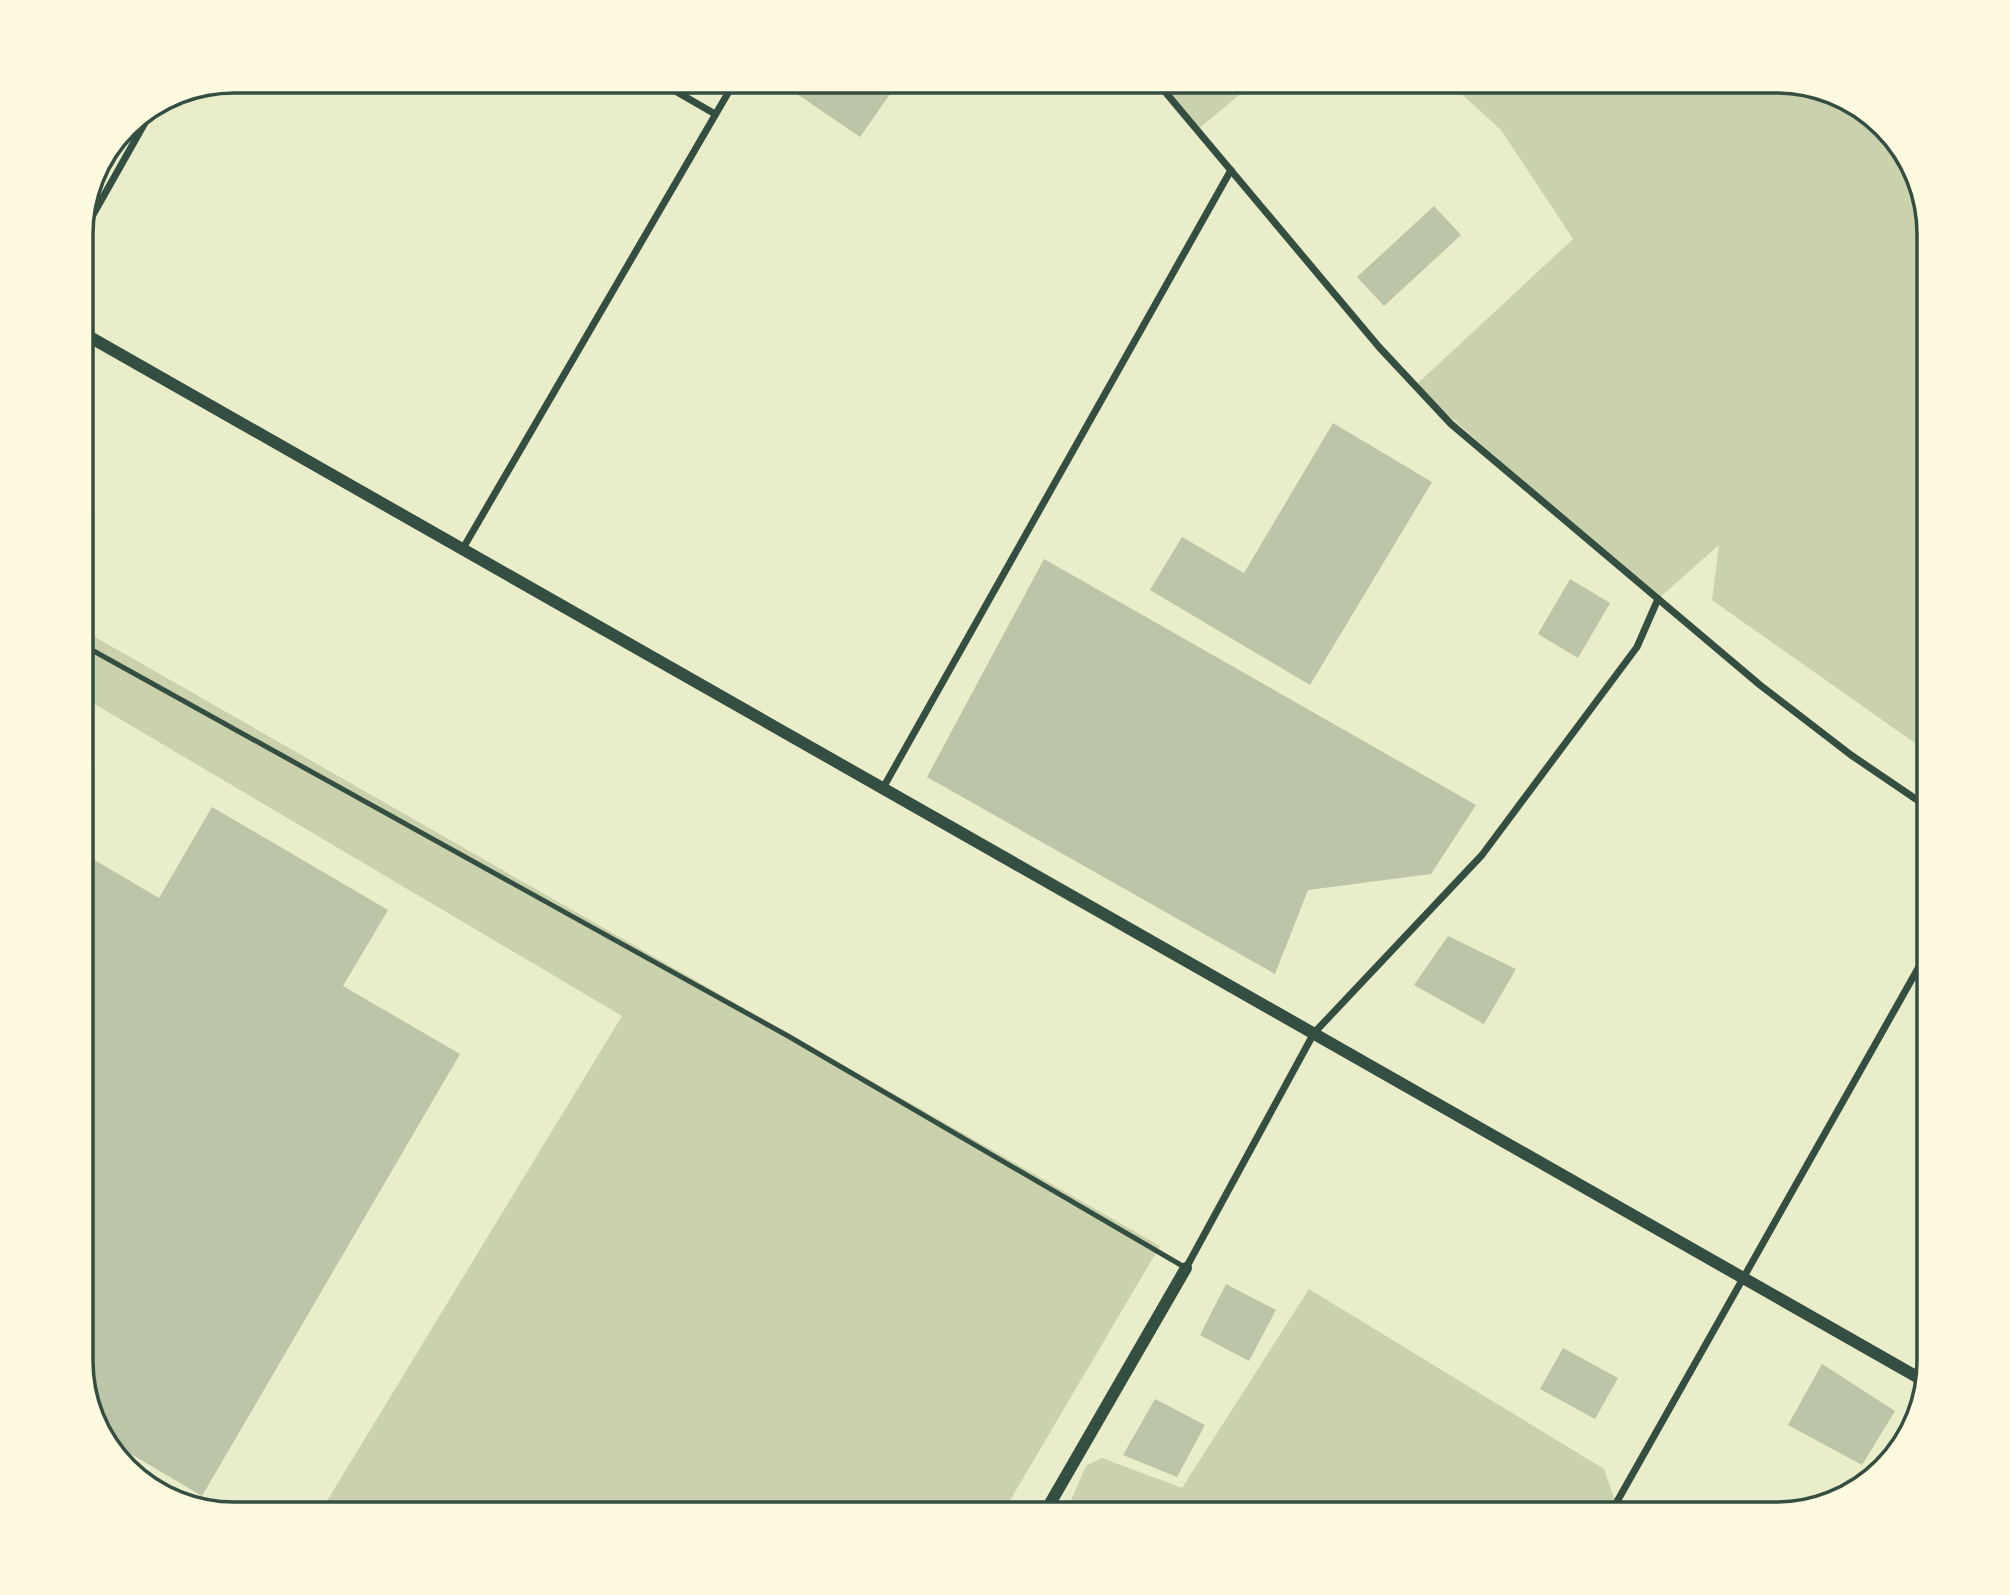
<svg xmlns="http://www.w3.org/2000/svg" width="2010" height="1595" viewBox="0 0 2010 1595" font-family="'DM Sans',sans-serif">
  <rect width="100%" height="100%" fill="#e9edc9"/>
  <g fill="#cad2ad">
    <polygon points="1152,81 1256,81 1197,130"/>
    <polygon points="1447,81 1777,81 1835,92 1877,118 1914,166 1929,234 1929,753 1712,600 1719,545 1658,599 1415,386 1573,239 1501,130"/>
    <polygon points="81,629 1160,1246 1002,1514 319,1514 622,1016 81,696"/>
    <polygon points="1309,1289 1604,1469 1616,1504 1610,1514 1065,1514 1086,1466 1102,1458 1182,1488"/>
  </g>
  <g fill="#bcc5a7">
    <polygon points="778,81 870,81 890,94 860,137"/>
    <polygon points="1434,206 1461,235 1384,306 1357,277"/>
    <polygon points="1333,423 1432,482 1310,685 1150,590 1182,537 1244,573"/>
    <polygon points="1044,559 1476,805 1431,874 1308,890 1275,974 927,777"/>
    <polygon points="1570,579 1610,603 1578,658 1538,634"/>
    <polygon points="212,807 388,910 343,986 460,1054 202,1496 104,1438 96,1429 81,1371 81,852 159,898"/>
    <polygon points="1448,936 1516,969 1484,1024 1414,985"/>
    <polygon points="1226,1284 1276,1310 1249,1361 1200,1335"/>
    <polygon points="1563,1348 1618,1378 1595,1419 1540,1389"/>
    <polygon points="1822,1364 1895,1411 1862,1465 1788,1425"/>
    <polygon points="1155,1399 1205,1425 1177,1477 1123,1455"/>
    <polygon points="1908,1415 1916,1420 1892,1462 1879,1472 1876,1470"/>
  </g>
  <g fill="none" stroke-linecap="round" stroke-linejoin="round">
    <polyline stroke="#344e41" stroke-width="5" points="81,644 788,1036 1186,1268"/>
    <g stroke="#344e41" stroke-width="7">
      <polyline points="658,81 715,114"/>
      <polyline points="1156,81 1379,347 1451,424 1760,685 1851,755 1929,808"/>
      <polyline points="81,236 155,105"/>
      <polyline points="462,550 735,81"/>
      <polyline points="883,788 1231,170"/>
      <polyline points="1186,1268 1314,1033 1482,855 1637,647 1658,599"/>
      <polyline points="1610,1514 1929,949"/>
    </g>
    <g stroke="#344e41" stroke-width="12">
      <polyline points="81,332 1926,1382"/>
      <polyline points="1044,1514 1186,1268"/>
    </g>
  </g>
  <path d="M0 0H2010V1595H0ZM234 93H1776A141 141 0 0 1 1917 234V1361A141 141 0 0 1 1776 1502H234A141 141 0 0 1 93 1361V234A141 141 0 0 1 234 93Z" fill="#fefae0" fill-rule="evenodd"/>
  <path fill="none" stroke="#344e41" stroke-width="3.5" d="M234 93H1776A141 141 0 0 1 1917 234V1361A141 141 0 0 1 1776 1502H234A141 141 0 0 1 93 1361V234A141 141 0 0 1 234 93Z"/>
</svg>
